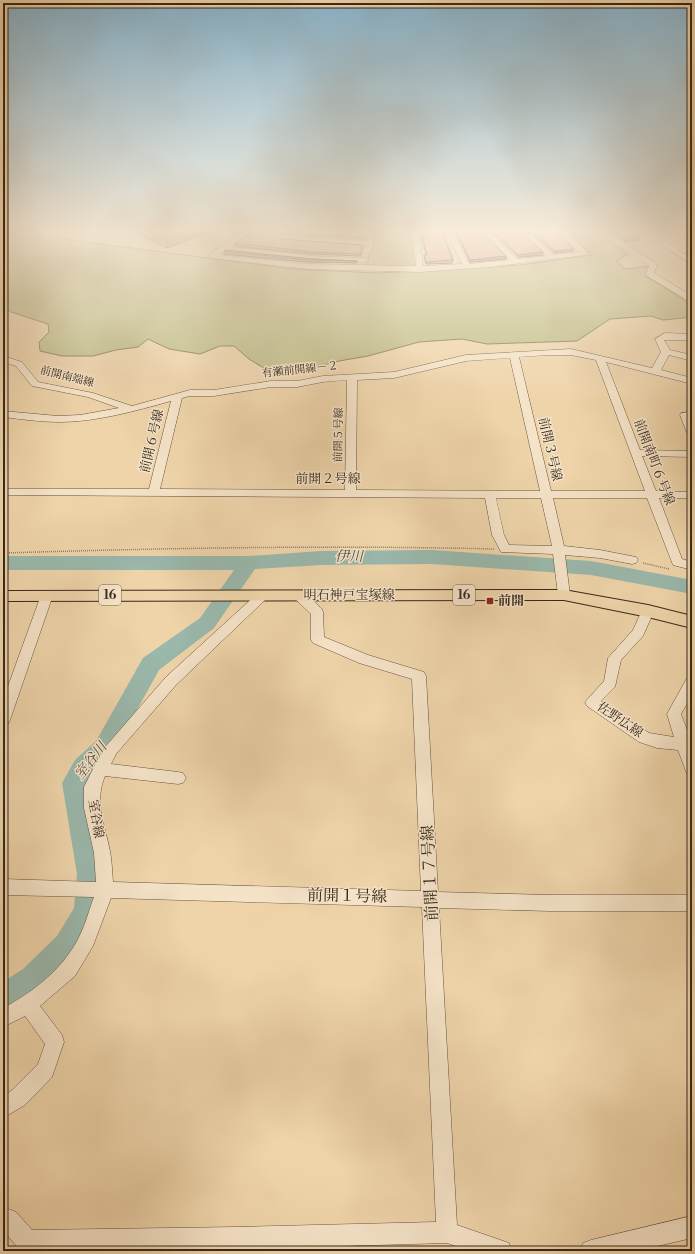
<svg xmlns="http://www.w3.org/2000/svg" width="695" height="1254" viewBox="0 0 695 1254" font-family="'Libre Bodoni','Noto Serif JP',serif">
  <rect width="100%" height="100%" fill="#efd4aa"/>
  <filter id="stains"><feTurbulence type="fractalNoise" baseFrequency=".005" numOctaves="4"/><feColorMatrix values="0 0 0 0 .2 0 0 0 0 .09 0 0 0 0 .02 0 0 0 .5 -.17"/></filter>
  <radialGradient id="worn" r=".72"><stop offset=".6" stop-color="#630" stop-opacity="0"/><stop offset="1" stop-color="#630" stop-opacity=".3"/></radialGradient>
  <g fill="#bdbc86" stroke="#7a7251">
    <polygon points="3,231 291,269 378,273 521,265 592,255 568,231 593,231 628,254 616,261 626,269 649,266 646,276 692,305 692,317 663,320 651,316 610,319 577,341 487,344 462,339 419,342 368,356 339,361 309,369 282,373 267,370 249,359 234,346 220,346 200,354 169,349 148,339 138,347 116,350 93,356 62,356 40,351 39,342 49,332 48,324 11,312 3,306"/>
    <polygon points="375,231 410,231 417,267 366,267"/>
  </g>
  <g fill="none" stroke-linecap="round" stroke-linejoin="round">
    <polygon fill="#9ab8ac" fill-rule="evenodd" points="432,550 591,561 692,580 692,594 591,575 432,564 321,565 255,569 214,628 159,670 112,755 93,774 86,784 103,874 101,911 77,956 43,989 13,1009 3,1014 3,982 23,969 57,936 74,908 77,874 62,783 75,760 96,741 143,658 200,618 234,570 3,570 3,556 249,556 321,551"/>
    <defs>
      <g id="minor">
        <polygon points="244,231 252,231 231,247 311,256 365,258 369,260 365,262 311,260 226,251 220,255 307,264 416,266 411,231 419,231 423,266 462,264 445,231 453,231 469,264 509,260 481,231 489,231 517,259 546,256 520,231 528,231 553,255 579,252 558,231 566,231 589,253 585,255 491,267 420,272 307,269 210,258 210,254"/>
        <polygon points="368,231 376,231 371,252 367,254 363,252 365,246 281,240 277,238 281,236 366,241"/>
        <polygon points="596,231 605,231 656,263 657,265 654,273 692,296 692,303 647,276 646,274 649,266"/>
        <polygon points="642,231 651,231 692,259 692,265"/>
        <polygon points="663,231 672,231 692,245 692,250"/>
        <path d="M 665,333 L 692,334 L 692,340 L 664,340 L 670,350 L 692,355 L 692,361 L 669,355 L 661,370 L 692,378 L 692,384 L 606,362 L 640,450 L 692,451 L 692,457 L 642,456 L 656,491 L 692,492 L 692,498 L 659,498 L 682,559 L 692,562 L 692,570 L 673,565 L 647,498 L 553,498 L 564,546 L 600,550 L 636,557 L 638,560 L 636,563 L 632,564 L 600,558 L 565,555 L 570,595 L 568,598 L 560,598 L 558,595 L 553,554 L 501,552 L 492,535 L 485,498 L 3,495 L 3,489 L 149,489 L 171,401 C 135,411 96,422 59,422 C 40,422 21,419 3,417 L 3,411 L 58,416 L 80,415 L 119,408 L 88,397 L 32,386 L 16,366 L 3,362 L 3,356 L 22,362 L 38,382 L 93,393 L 132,406 L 190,390 L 214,390 L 271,381 L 297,381 L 323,376 L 394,372 L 466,355 L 571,349 L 652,368 L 661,352 L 655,339 ZM 550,355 L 571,355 L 596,360 L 645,491 L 551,491 L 519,357 ZM 510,358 L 540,491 L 356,490 L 357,380 L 394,378 L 466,361 ZM 347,380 L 345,490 L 160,489 L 182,398 L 190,396 L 214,396 L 271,387 L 297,387 L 323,382 ZM 496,498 L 541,498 L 552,546 L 509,545 L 504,535 Z"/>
        <polygon points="692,412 692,436 687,433 680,415 681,413"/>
        <polygon points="47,591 51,592 53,595 10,720 8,724 3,726 3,700 41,595 43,592"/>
        <path d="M 263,591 L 267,592 L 269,595 L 267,598 L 176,685 L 116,754 L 111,764 L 178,772 L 183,773 L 186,778 L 183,783 L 178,784 L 105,776 C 94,801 105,826 110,851 C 112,861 112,872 113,882 L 421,891 L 412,679 L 359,663 L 313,643 L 311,640 L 311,614 L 291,595 L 293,592 C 303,589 314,602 322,609 L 323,612 L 324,637 L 368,655 L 424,672 L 426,676 L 438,892 L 550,895 L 692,895 L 692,911 L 550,911 L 439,908 L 457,1225 L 509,1243 L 512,1251 L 470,1251 L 447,1243 L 237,1249 L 25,1251 L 19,1249 L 3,1230 L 3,1207 L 16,1212 L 32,1230 L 237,1227 L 436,1222 L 422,907 L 111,898 L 93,946 L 75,976 L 40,1006 L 62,1035 L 64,1042 L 52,1077 L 25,1105 L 3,1118 L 3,1096 L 11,1091 L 38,1064 L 45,1044 L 25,1016 L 3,1027 L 3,1008 C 34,992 65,967 80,935 C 86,923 89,910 94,897 L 3,895 L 3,879 L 96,882 L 94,853 L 84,808 L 84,787 L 95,765 L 106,746 L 166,677 L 259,592 Z"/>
        <polygon points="648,606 653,608 654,611 643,636 621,660 615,687 601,701 649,733 674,737 667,714 687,678 692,677 692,695 681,714 692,743 692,776 687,774 678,750 657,748 639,742 587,706 585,702 604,681 608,658 633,630 643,608"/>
        <polygon points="692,1216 692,1238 636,1251 580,1251 583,1243 591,1240"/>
      </g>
      <polygon id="major" points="564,590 648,605 692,616 692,628 648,617 564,600 3,601 3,591"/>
    </defs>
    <use href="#minor" stroke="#655340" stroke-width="1"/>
    <use href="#major" stroke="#37281c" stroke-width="2"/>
    <g stroke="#37281c" stroke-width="1.5" stroke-dasharray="0.5 1.5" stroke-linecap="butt">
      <path d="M 3,553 C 167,548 330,545 494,549"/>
      <polyline points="643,563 669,569"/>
    </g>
    <use href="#minor" fill="#f5e3c8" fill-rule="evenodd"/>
    <use href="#major" fill="#efd4aa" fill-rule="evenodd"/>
    <defs>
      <polyline id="rail" points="686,253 692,258"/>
    </defs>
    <use href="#rail" stroke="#37281c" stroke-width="3"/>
    <use href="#rail" stroke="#f5e3c8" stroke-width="2" stroke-dasharray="6" stroke-linecap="butt"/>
  </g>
  <g fill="#bc8876" stroke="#37281c">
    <polygon points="133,231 210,231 167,248"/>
    <polygon points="254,231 367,231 365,239 281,234 277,236 281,239 362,247 361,256 311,254 235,246 235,243"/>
    <polygon points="420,231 442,231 453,260 452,263 426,264 424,255 426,255"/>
    <polygon points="455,231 481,231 506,256 506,259 470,262"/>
    <polygon points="491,231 520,231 543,255 518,257"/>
    <polygon points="530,231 554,231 573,251 554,253"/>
    <polygon points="610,231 640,231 639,240 626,242"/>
    <polygon points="224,251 311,259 357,261 357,263 307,262 224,254"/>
  </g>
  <g fill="#996f60" stroke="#37281c">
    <polygon points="191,231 210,231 167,248 166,240"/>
    <polygon points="641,231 639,240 626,242 628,233"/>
    <polygon points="281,232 281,234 276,237 275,235"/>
    <polygon points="574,249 573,251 554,253 554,251"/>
    <polygon points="543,252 543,255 518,257 518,255"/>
    <polygon points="506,256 506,259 470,262 470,260"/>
  </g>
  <g fill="#db9e89" stroke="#37281c">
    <polygon points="146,231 191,231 166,240"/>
    <polygon points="254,231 367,231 365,237 281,232 275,235 281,239 362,245 361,254 311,252 235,243"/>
    <polygon points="421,231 442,231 453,260 426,262 424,255 427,255"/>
    <polygon points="456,231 481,231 506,256 470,260"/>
    <polygon points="494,231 520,231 543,252 518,255"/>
    <polygon points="533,231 554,231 574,249 554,251"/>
    <polygon points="624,231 641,231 628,233"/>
    <polygon points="226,250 311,259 357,261 307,260 224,251"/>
  </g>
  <linearGradient id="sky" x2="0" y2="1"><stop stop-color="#89b6d0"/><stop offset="0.57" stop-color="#f8ecd9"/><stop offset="1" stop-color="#f8ecd9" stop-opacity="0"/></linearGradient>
  <rect width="695" height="406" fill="url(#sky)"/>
  <rect fill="#8f2418" stroke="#f5e3c8" stroke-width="1.5" x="486" y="597" width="8" height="8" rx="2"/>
  <g text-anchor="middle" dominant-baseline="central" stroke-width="3" stroke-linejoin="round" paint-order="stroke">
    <g font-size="11" fill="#37281c" stroke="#f5e3c8">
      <text transform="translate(300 370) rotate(-6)">有瀬前開線－２</text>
      <text transform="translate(67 377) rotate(14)">前開南端線</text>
      <text transform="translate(339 435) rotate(-89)">前開５号線</text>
    </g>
    <g fill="#f5e3c8" stroke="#706050" stroke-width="1">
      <rect x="99" y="585" width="22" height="20" rx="3"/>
      <rect x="453" y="585" width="22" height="20" rx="3"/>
    </g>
    <g font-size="12" font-weight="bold" fill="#37281c">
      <text x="110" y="595">16</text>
      <text x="464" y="595">16</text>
    </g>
    <g font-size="13" fill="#37281c" stroke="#f5e3c8">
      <text transform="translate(152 441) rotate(-77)">前開６号線</text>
      <text transform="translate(550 449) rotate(77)">前開３号線</text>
      <text transform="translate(654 462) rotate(69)">前開南町６号線</text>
      <text x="328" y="479">前開２号線</text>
      <text x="349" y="595">明石神戸宝塚線</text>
      <text transform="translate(620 720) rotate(34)">佐野広線</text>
      <text transform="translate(96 819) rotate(81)">室谷線</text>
    </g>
    <g font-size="13" font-weight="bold" fill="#37281c" stroke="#f5e3c8" text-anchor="start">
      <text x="498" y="601">前開</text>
    </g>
    <g font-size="14" font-style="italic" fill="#504c40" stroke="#f5e3c8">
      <text x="349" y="557">伊川</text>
      <text transform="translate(91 761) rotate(-52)">室谷川</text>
    </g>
    <g font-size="16" fill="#37281c" stroke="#f5e3c8">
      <text transform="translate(430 873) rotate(-93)">前開１７号線</text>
      <text transform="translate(347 896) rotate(1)">前開１号線</text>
    </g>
  </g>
  <rect width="695" height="1254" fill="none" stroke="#efd4aa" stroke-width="16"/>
  <rect x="4" y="4" width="687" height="1246" fill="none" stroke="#37281c" stroke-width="2"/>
  <rect x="8" y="8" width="679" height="1238" fill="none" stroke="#37281c"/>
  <rect width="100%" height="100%" filter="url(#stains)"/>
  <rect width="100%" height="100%" fill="url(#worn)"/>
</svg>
